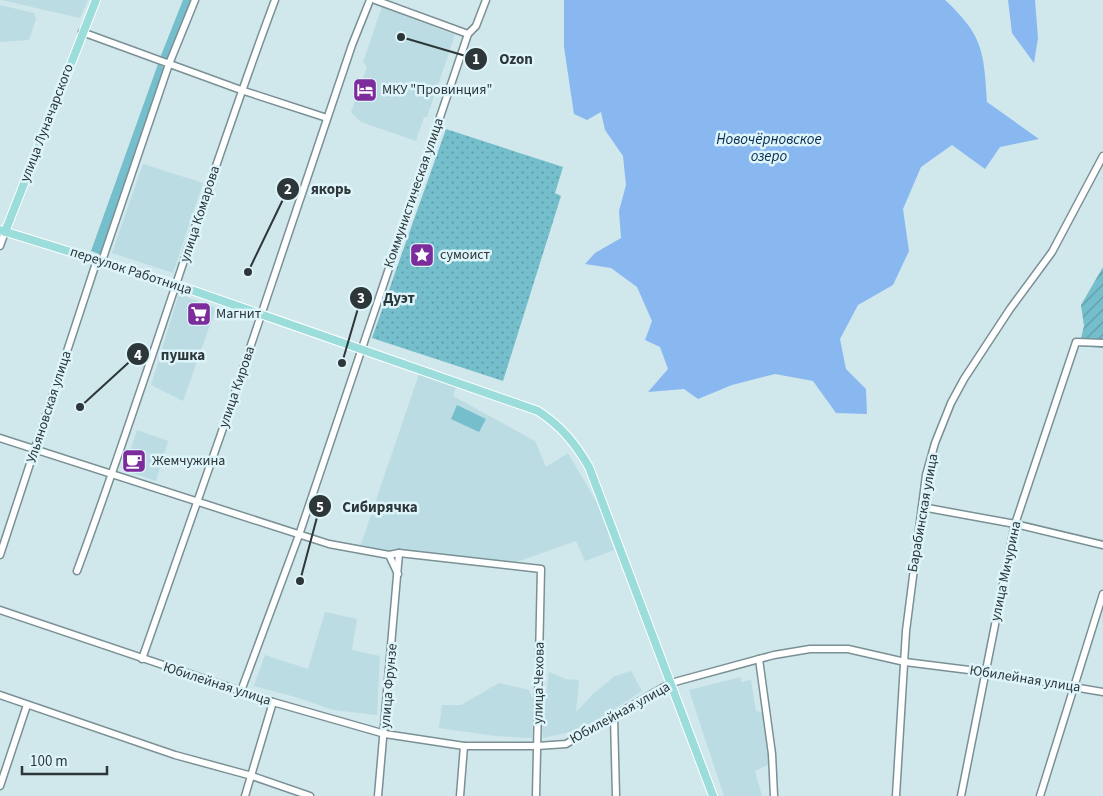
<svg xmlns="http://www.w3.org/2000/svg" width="1103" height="796" viewBox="0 0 1103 796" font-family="'Source Sans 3',sans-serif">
  <defs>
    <pattern id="park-dots" width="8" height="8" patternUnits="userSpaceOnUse" patternTransform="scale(1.25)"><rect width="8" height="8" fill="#75becc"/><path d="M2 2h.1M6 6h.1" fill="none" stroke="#609ba7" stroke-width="1.8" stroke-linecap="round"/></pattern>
    <pattern id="garden-furrows" width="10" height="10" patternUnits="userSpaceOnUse" patternTransform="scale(1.25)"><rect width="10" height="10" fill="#75becc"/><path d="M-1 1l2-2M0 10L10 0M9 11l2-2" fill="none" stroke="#609ba7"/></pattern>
  </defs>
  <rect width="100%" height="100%" fill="#d0e7ec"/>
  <g fill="#bbdce3">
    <polygon points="1,0 88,0 80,18"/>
    <polygon points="0,5 34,13 36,19 29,40 0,42"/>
    <polygon points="382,7 455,35 427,117 424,117 416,141 361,122 351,112 367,67 363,62"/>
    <polygon points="143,164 203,183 173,273 112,253"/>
    <polygon points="179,294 216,308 183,401 151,385"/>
    <polygon points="419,374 456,387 453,396 535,441 546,467 568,453 599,506 614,550 585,561 576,541 508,565 360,547"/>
    <polygon points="137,430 168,441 156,481 124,470"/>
    <polygon points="325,612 357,619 352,650 380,656 377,715 333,710 299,698 254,686 265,655 308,669"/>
    <polygon points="631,671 642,691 591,724 566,733 543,738 542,722 549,672 565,679 579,680 576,712 593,694 615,676"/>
    <polygon points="741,677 741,682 751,680 756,711 765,713 770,764 755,771 762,796 724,796 689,690"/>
    <polygon points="499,683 529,690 534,701 532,738 496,736 439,728 442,705 461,705"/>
  </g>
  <g fill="#75becc">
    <polygon points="183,0 193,0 169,61 160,58"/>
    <polygon points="158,64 165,68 102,255 91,251"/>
    <polygon points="457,405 486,419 479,432 451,419"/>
  </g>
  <polygon fill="url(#park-dots)" points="446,129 563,167 555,193 561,196 503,381 372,338"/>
  <polygon fill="url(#garden-furrows)" points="1103,267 1103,348 1079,346 1084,326 1081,305"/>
  <g fill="#89b8f1">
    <path d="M 564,0 L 945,0 C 983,35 984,52 987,102 L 1039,139 L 1000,147 L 985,169 L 952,145 L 921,167 L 903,209 L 909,251 L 893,285 L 858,305 L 840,339 L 846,369 L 866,389 L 867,414 L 836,413 L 813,381 L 775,374 L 732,385 L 698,399 L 684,389 L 648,392 L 668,369 L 660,347 L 645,340 L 652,321 L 637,287 L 611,268 L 585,264 L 595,253 L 621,238 L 619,211 L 626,185 L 623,156 L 605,130 L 601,112 L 587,120 L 574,114 L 564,47 Z"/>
    <polygon points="1008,0 1035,0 1038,38 1034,63 1012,33"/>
  </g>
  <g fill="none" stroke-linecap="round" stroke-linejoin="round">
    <defs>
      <g id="minor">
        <polyline points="375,0 468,34"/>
        <polyline points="82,32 241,90 327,118"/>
        <polyline points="0,246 5,232"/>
        <polyline points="102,261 169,64 195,0"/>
        <polyline points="0,438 329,544 389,555 399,553 541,569 536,796"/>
        <polyline points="922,507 1015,524 1103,545"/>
        <polyline points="0,555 97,260"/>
        <polyline points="389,555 398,574"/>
        <path d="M 77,571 C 147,382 204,189 275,0"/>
        <polyline points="0,610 273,702 385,734 464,746 537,746 566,744 671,683 774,655 810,649 848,649 905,662 985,672 1103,692"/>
        <polyline points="142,659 221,434 352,45 370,0"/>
        <polyline points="759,659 772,754 774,796"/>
        <polyline points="241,691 299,535 468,34 476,26 486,0"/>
        <polyline points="0,695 175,755 252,776 310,796"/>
        <polyline points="614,717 616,796"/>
        <polyline points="0,786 27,705"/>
        <polyline points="245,796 273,702"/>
        <polyline points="378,796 399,553"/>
        <polyline points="460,796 464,746"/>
        <polyline points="896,796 906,631 926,475 935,443 951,403 964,379 1010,309 1052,252 1103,156"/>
        <polyline points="961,796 1015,524 1076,342 1103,343"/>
        <polyline points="1040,796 1103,594"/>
      </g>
      <g id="major">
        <path d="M 0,230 L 177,285 L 538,411 C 561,426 575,443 589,467 L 713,796"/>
        <polyline points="5,232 96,0"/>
      </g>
    </defs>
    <use href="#minor" stroke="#7a9095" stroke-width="9"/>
    <use href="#major" stroke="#fff" stroke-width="10"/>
    <use href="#minor" stroke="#fff" stroke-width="6"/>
    <use href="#major" stroke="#9bddda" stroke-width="8"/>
  </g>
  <defs>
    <symbol id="hotel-square" viewBox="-11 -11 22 22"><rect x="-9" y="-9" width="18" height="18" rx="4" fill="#7d2c9c" stroke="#ddf5fa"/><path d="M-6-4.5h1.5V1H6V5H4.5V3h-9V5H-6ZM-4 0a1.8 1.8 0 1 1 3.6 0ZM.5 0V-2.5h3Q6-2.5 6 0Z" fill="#fff"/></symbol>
    <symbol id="sight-square" viewBox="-11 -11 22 22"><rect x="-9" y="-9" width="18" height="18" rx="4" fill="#7d2c9c" stroke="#ddf5fa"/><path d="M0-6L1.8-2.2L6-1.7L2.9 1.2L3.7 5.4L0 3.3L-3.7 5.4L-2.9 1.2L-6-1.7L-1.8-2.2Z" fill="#fff"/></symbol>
    <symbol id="supermarket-square" viewBox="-11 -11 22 22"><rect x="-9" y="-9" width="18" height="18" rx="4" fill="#7d2c9c" stroke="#ddf5fa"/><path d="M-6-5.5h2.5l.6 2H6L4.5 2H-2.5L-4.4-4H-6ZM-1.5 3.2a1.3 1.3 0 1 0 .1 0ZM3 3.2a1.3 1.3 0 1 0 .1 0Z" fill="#fff"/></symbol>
    <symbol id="cafe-square" viewBox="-11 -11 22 22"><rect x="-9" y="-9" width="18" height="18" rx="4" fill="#7d2c9c" stroke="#ddf5fa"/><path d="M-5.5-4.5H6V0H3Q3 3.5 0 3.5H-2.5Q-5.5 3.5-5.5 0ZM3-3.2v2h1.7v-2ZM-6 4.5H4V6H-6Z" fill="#fff"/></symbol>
  </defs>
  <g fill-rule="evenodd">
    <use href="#hotel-square" x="351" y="76" width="28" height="28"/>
    <use href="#sight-square" x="408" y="241" width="28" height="28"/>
    <use href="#supermarket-square" x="185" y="300" width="28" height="28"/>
    <use href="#cafe-square" x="120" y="447" width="28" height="28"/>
  </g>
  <g text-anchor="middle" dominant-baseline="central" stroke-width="5" stroke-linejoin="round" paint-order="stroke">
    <g font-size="14" fill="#2d3638" stroke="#ddf5fa" text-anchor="start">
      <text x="382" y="90">МКУ "Провинция"</text>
      <text x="440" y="255">сумоист</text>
      <text x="216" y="314">Магнит</text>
      <text x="152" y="461">Жемчужина</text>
    </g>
    <g font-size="14" fill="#2d3638" stroke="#ddf5fa">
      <text transform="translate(47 123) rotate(-69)">улица Луначарского</text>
      <text transform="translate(414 193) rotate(-71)">Коммунистическая улица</text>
      <text transform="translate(200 214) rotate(-72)">улица Комарова</text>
      <text transform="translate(131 271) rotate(18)">переулок Работница</text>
      <text transform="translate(237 387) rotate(-71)">улица Кирова</text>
      <text transform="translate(49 407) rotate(-72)">Ульяновская улица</text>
      <text transform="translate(923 513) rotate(-80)">Барабинская улица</text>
      <text transform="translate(1006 571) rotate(-78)">улица Мичурина</text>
      <text transform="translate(1025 679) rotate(9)">Юбилейная улица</text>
      <text transform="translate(539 683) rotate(-89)">улица Чехова</text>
      <text transform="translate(217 684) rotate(18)">Юбилейная улица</text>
      <text transform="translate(389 686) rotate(-85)">улица Фрунзе</text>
      <text transform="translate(620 713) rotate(-29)">Юбилейная улица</text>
    </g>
    <g font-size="15" font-style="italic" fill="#0b2c50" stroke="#ddf5fa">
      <text x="769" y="139">Новочёрновское<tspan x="769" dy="17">озеро</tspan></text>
    </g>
  </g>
  <path fill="none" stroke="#2d3638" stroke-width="2" d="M401 37L476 59M248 272L288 189M342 363L361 298M80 407L138 354M300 581L320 506"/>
  <g fill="#2d3638" stroke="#ddf5fa" stroke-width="2">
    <circle cx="401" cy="37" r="5"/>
    <circle cx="248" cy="272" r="5"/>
    <circle cx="342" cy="363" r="5"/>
    <circle cx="80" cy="407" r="5"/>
    <circle cx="300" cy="581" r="5"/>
    <circle cx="476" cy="59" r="12"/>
    <circle cx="288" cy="189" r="12"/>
    <circle cx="361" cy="298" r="12"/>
    <circle cx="138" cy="354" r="12"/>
    <circle cx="320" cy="506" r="12"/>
  </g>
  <g font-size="15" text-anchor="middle" font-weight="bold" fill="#fff">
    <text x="476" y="64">1</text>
    <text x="288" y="194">2</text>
    <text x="361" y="303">3</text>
    <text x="138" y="360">4</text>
    <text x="320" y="512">5</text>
  </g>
  <g font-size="15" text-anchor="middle" font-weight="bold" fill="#2d3638" stroke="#ddf5fa" stroke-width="5" stroke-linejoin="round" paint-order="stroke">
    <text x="516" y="64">Ozon</text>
    <text x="331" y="194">якорь</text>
    <text x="399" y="303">Дуэт</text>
    <text x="183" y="360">пушка</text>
    <text x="380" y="512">Сибирячка</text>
  </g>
  <path d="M22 766v8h85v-8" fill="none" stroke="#2d3638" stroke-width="2.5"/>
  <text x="30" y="766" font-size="15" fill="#2d3638" stroke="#ddf5fa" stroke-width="4" paint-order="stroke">100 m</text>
</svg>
